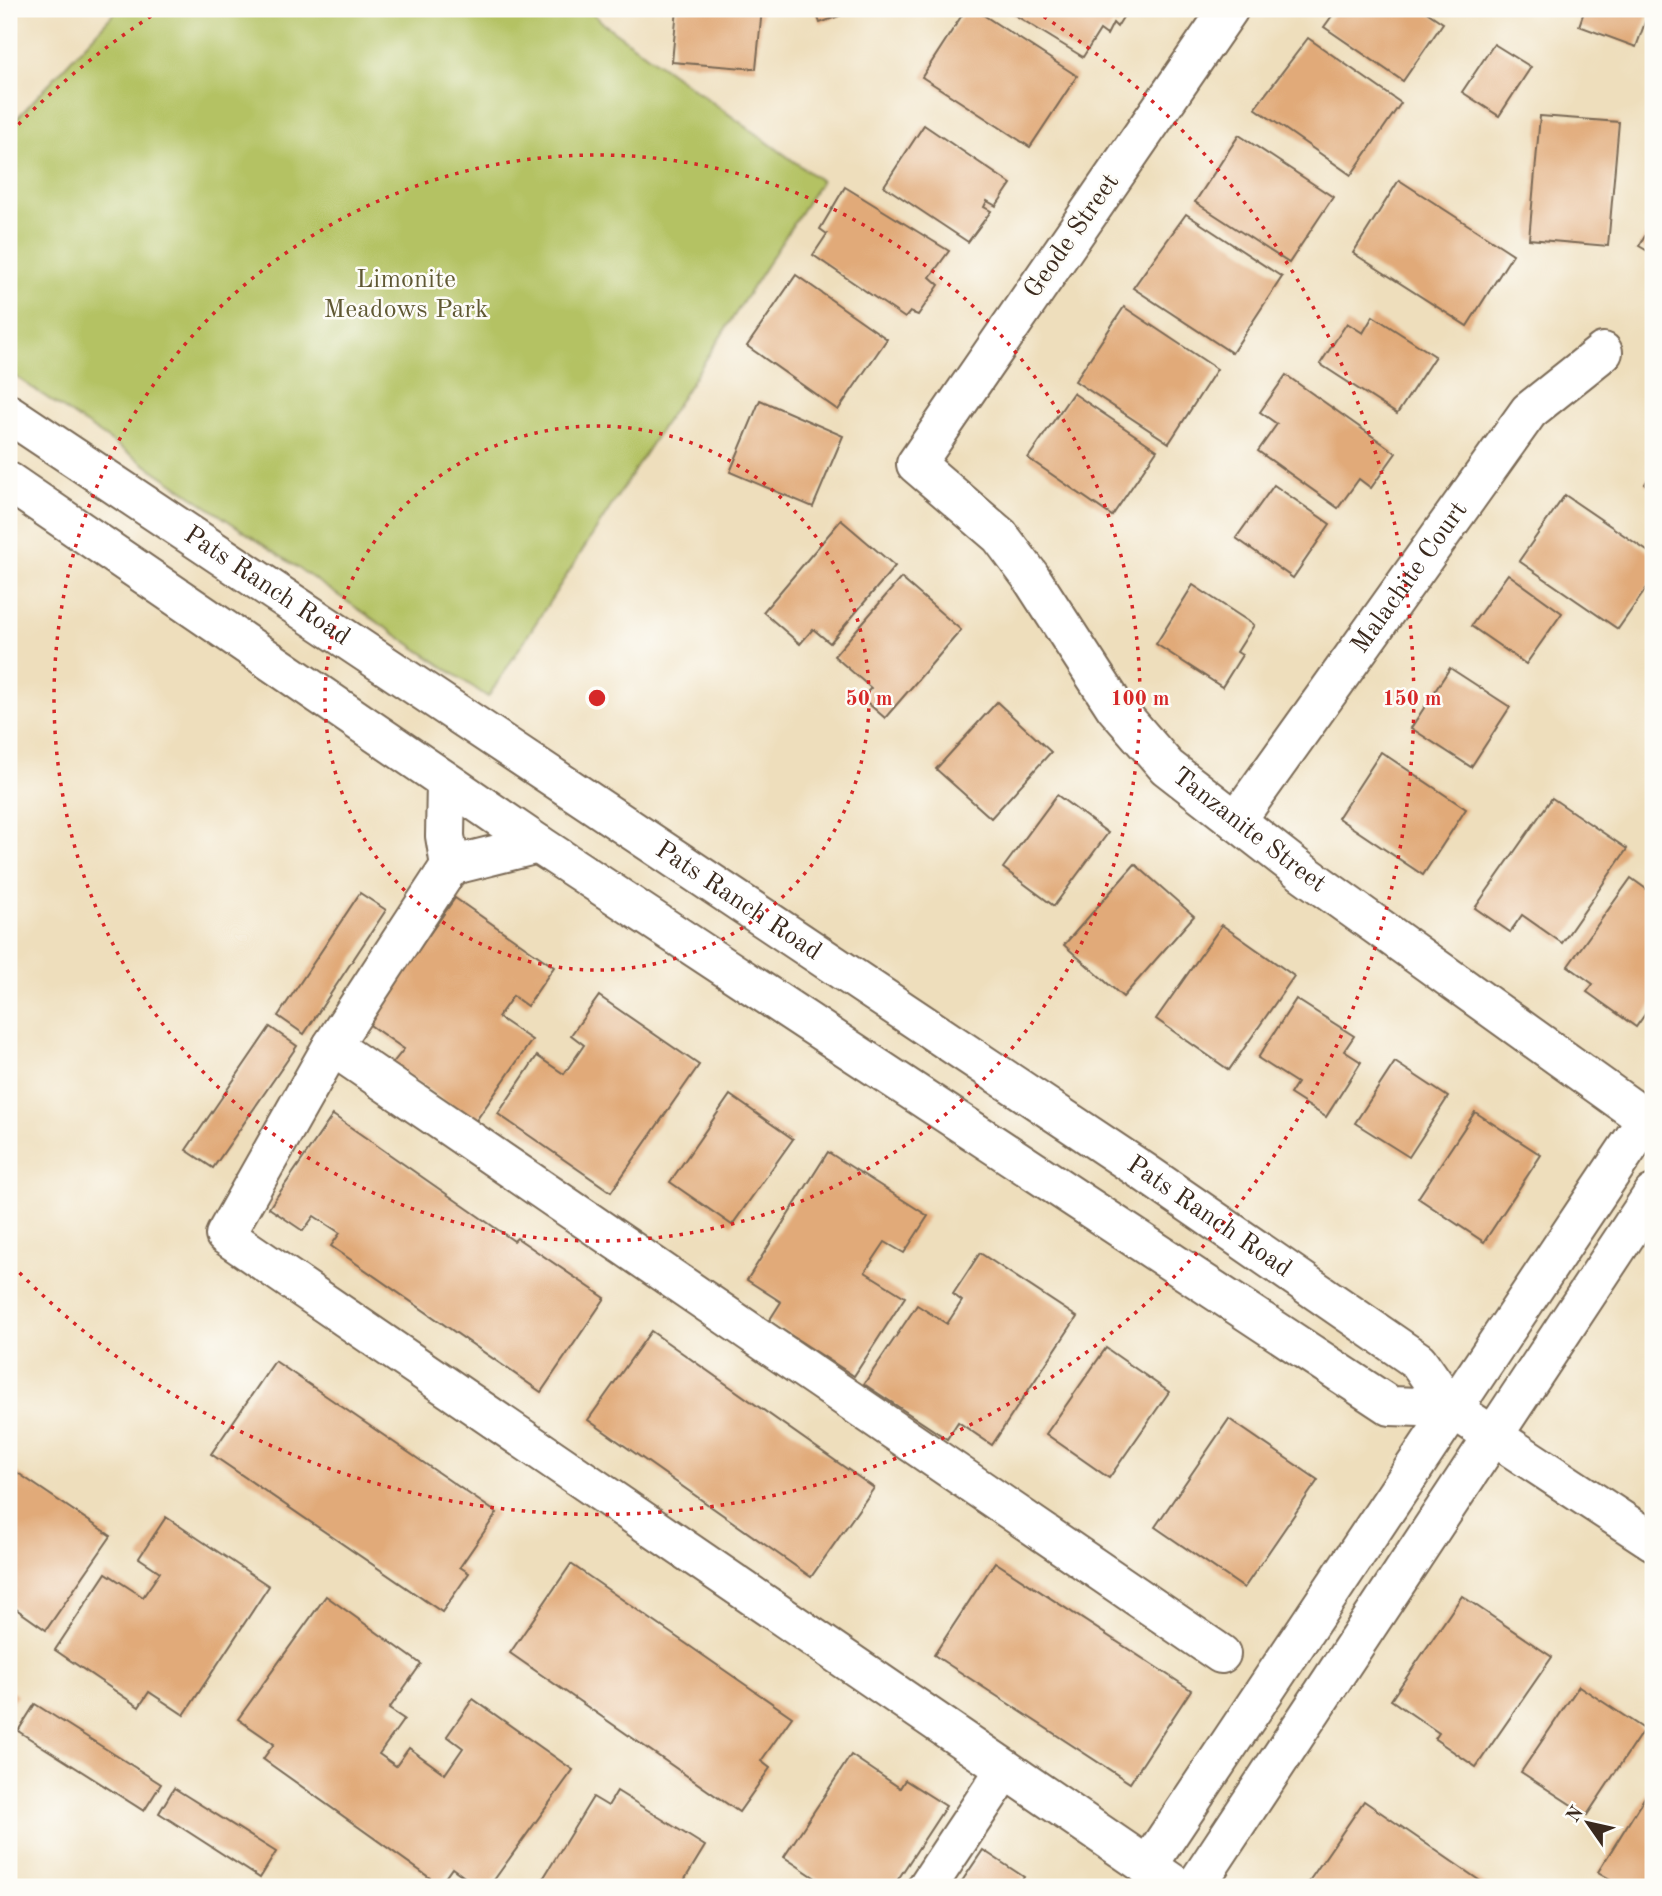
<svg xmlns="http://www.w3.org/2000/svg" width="1662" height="1896" viewBox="0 0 1662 1896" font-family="'Old Standard TT',serif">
  <rect width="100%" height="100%" fill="#fdfcf7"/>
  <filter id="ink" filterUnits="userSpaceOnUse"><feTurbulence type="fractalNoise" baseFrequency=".0143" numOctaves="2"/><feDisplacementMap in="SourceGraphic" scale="14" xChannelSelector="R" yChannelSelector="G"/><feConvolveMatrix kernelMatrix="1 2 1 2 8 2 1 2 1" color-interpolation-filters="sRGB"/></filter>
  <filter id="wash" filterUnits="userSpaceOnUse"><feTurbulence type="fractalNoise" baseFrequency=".00686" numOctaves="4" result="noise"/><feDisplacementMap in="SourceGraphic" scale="28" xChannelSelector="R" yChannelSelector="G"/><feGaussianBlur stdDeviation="1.57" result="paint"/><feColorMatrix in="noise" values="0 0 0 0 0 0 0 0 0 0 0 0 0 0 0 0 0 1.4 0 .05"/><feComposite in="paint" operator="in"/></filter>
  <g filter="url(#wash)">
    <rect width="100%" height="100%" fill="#eedebc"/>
    <polygon fill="#b4c264" stroke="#787641" stroke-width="2" points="118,9 588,9 604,24 821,181 488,697 9,372 9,127"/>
    <g id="blocks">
      <g fill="#e1aa79">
        <polygon points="9,9 22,9 9,20"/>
        <polygon points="677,9 762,9 756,69 672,62"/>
        <polygon points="815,9 858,9 820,23"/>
        <polygon points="966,9 974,9 1077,76 1030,147 922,77"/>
        <polygon points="1005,9 1128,9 1117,27 1113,23 1107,35 1100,30 1083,57"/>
        <polygon points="1337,9 1422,9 1443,23 1403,81 1324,27"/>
        <polygon points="1585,9 1650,9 1636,47 1579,26"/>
        <polygon points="1308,38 1401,103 1351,175 1255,108"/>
        <polygon points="1494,44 1531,67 1499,116 1462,92"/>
        <polygon points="1540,116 1619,122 1608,246 1529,239"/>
        <polygon points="924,125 1011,184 996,206 987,201 984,207 991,211 968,242 884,186"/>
        <polygon points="1239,135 1333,197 1289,263 1195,202"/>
        <polygon points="1399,180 1513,254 1467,326 1353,253"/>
        <polygon points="845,187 949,251 930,277 939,285 918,315 910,312 905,318 813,255 827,234 820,229"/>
        <polygon points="1186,214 1282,277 1232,353 1133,288"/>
        <polygon points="1653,223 1653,254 1639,246"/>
        <polygon points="796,275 887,339 838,410 747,346"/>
        <polygon points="1124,307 1217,369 1169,443 1075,381"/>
        <polygon points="1373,316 1435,356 1397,414 1320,364 1347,323 1363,333"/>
        <polygon points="1286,375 1396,453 1371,488 1359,479 1338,508 1258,451 1277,424 1260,412"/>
        <polygon points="1073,393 1157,450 1112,516 1028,458"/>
        <polygon points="760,400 843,436 813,507 730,472"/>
        <polygon points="1653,471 1653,490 1645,484"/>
        <polygon points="1274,485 1330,524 1293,578 1236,538"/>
        <polygon points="1565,495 1653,555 1653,579 1618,629 1519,561"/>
        <polygon points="841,520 895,566 830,643 813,629 800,644 763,612"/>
        <polygon points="1508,574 1562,613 1526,664 1471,626"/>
        <polygon points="901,578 961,630 885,718 862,698 871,688 834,656"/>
        <polygon points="1193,585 1254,625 1237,652 1242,655 1222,687 1156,644"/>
        <polygon points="1450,668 1510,707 1471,767 1411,728"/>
        <polygon points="997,702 1051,752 991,818 936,769"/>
        <polygon points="1381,752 1466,809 1423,875 1338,818"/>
        <polygon points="1057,795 1108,833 1054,906 1003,868"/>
        <polygon points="1552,798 1627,849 1562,943 1522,915 1510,932 1475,908"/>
        <polygon points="1135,864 1194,916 1123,997 1064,945"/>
        <polygon points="1631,878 1653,894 1653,1003 1636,1027 1587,992 1593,984 1568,966"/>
        <polygon points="360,893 386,910 304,1034 278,1016"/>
        <polygon points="455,898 554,967 527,1006 513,996 498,1017 532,1040 475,1122 392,1064 404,1049 367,1023"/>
        <polygon points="1222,925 1294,976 1229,1070 1156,1019"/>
        <polygon points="599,996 699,1065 611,1192 498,1114 537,1056 564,1074 584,1045 571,1035"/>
        <polygon points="1296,999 1354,1036 1344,1051 1361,1062 1326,1117 1290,1094 1297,1083 1258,1058"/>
        <polygon points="270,1027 297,1046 213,1168 186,1150"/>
        <polygon points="1395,1062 1448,1097 1409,1157 1355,1123"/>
        <polygon points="730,1095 793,1139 732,1225 670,1182"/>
        <polygon points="1475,1112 1541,1155 1484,1242 1418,1198"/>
        <polygon points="333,1115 514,1241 517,1238 605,1298 541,1392 331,1246 340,1233 314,1216 303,1231 269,1208"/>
        <polygon points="828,1152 928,1216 904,1253 885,1242 865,1272 905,1297 854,1376 769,1321 781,1302 747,1280"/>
        <polygon points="980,1253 1077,1317 992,1445 958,1422 947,1439 864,1384 917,1305 947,1324 962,1301 953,1294"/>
        <polygon points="651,1331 874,1488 811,1577 588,1420"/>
        <polygon points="1106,1348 1169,1392 1109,1478 1046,1434"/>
        <polygon points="275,1361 497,1513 460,1567 469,1573 442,1612 211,1454"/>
        <polygon points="1229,1419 1318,1480 1244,1588 1155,1527"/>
        <polygon points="9,1467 111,1536 46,1630 9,1604"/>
        <polygon points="166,1517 269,1586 184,1715 149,1692 139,1707 55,1650 106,1573 143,1597 160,1572 139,1558"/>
        <polygon points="995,1562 1191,1690 1130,1783 934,1655"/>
        <polygon points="571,1564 792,1717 761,1761 770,1768 739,1812 510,1653"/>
        <polygon points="326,1596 421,1664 389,1709 404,1719 379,1754 396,1766 409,1748 445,1774 463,1748 447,1736 473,1699 573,1770 489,1887 478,1887 452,1868 440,1885 263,1759 274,1744 238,1719"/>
        <polygon points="1462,1596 1552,1657 1476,1767 1435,1739 1439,1733 1391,1700"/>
        <polygon points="1579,1686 1644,1729 1587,1815 1521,1772"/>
        <polygon points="9,1690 17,1695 9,1707"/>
        <polygon points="35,1704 161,1784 144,1811 18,1731"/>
        <polygon points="851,1755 900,1788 905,1780 946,1806 893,1887 829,1887 784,1857"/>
        <polygon points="1653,1784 1653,1887 1624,1887 1598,1872"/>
        <polygon points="174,1788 276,1852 260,1878 159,1813"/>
        <polygon points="617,1791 705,1846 680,1887 538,1887 593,1797 608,1806"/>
        <polygon points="1364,1801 1489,1887 1305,1887"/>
        <polygon points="983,1850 1024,1877 1020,1883 1026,1887 958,1887"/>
      </g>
    </g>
  </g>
  <g filter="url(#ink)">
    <use href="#blocks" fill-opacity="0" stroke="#7a6955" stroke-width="2"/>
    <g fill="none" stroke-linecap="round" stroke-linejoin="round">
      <defs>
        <g id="minor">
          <path id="s1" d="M 1229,9 L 916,464 L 1000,536 L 1030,576 L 1115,707 L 1167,767 L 1302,872 L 1653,1124"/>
          <path id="s2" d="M 9,414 L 1144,1172 L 1418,1361 L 1451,1408 L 1653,1541"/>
          <polyline points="9,482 538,844 1390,1406 1451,1408"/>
          <polyline points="446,782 445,836 450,866"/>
          <path id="s3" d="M 1236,821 L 1529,411 L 1603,352"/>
          <polyline points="538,844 450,866 332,1046 225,1235 1178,1887"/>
          <polyline points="332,1046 1221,1654"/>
          <polyline points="1147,1867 1647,1119"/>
          <polyline points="927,1887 1005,1770"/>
          <polyline points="1195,1887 1653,1194"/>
        </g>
      </defs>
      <use href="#minor" stroke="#7a6955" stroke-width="42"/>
      <use href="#minor" stroke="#fff" stroke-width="38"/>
    </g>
  </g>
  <g fill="none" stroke="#d62828" stroke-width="3.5" stroke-dasharray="3.5 7">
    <circle cx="597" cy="698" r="272"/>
    <circle cx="597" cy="698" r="543"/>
    <path d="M11 132A815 815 0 0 1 159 11M1035 11A815 815 0 1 1 11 1264"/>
  </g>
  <g text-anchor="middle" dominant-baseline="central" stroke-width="5" stroke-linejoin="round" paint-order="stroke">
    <g font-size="26" fill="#3b2a1e" stroke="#fdfcf7">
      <text transform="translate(1072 236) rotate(-55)">Geode Street</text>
      <text stroke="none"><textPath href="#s3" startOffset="299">Malachite Court</textPath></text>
      <text stroke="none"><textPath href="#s2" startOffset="310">Pats Ranch Road</textPath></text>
      <text stroke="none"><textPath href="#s1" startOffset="1052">Tanzanite Street</textPath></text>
      <text stroke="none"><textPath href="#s2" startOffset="877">Pats Ranch Road</textPath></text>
      <text stroke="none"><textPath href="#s2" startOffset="1444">Pats Ranch Road</textPath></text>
    </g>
    <g font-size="26" fill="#5f5833" stroke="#fdfcf7">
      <text x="406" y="280">Limonite<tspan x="406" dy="30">Meadows Park</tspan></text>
    </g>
  </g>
  <circle cx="597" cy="698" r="10" fill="#d62828" stroke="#fdfcf7" stroke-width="3.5"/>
  <g font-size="21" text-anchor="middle" font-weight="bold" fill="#d62828" stroke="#fdfcf7" stroke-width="5" stroke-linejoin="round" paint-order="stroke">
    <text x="869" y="705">50 m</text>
    <text x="1140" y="705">100 m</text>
    <text x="1412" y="705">150 m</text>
  </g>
  <rect width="1662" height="1896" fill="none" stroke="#fdfcf7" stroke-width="35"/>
  <g transform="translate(1588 1823) rotate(304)" stroke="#fdfcf7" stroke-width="5" paint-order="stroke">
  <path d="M0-5L12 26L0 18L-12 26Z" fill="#3b2a1e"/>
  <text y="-10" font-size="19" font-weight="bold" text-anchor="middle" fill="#3b2a1e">N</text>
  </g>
</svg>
